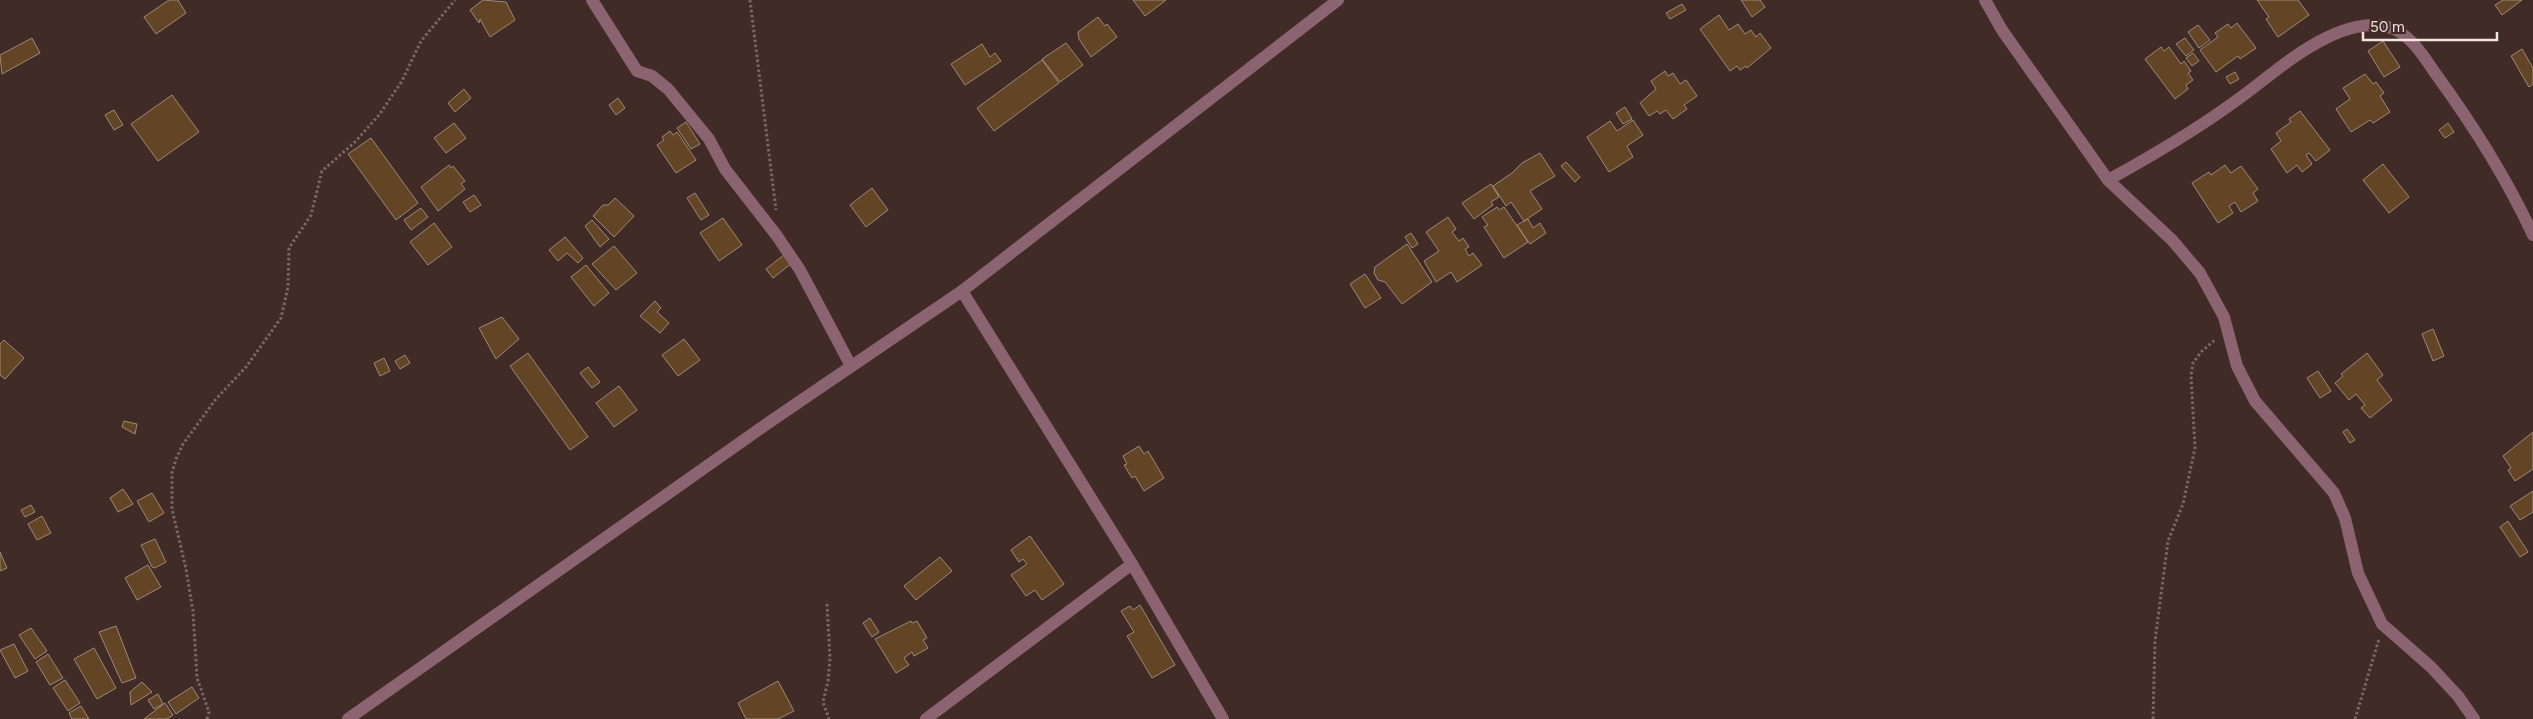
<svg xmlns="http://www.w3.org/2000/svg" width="2533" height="719" viewBox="0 0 2533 719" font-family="Figtree,sans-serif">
  <rect width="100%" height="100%" fill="#402b27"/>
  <g fill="#634424" stroke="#9c8a79">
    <polygon points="169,0 178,0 186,13 156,34 144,17"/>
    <polygon points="483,0 506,2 515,20 490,37 480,19 479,23 470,10"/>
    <polygon points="1133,0 1166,0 1145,16"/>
    <polygon points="1741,0 1760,0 1765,7 1752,17"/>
    <polygon points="2257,0 2298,0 2309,15 2278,37 2266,19 2269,17"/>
    <polygon points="2503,0 2522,0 2502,15 2495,5"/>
    <polygon points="1682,4 1686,10 1670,19 1666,13"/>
    <polygon points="1719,15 1729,30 1738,24 1745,34 1751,30 1756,37 1760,33 1771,48 1747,68 1746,66 1740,70 1737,66 1730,71 1700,29"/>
    <polygon points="1098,17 1105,26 1107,24 1117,37 1091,57 1079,39 1078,32"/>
    <polygon points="2237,23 2256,48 2240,59 2238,56 2216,72 2200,50 2218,37 2215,33 2228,24 2231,28"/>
    <polygon points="2198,25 2210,40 2199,48 2188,32"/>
    <polygon points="32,38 40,53 2,74 0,55"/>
    <polygon points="2185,38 2194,50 2186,56 2176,44"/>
    <polygon points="2383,41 2400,67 2384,77 2368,51"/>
    <polygon points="1066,43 1083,65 1060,82 1042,59"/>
    <polygon points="982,44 990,57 995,53 1001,61 965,85 951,64"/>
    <polygon points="2161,47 2164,51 2169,47 2181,64 2184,61 2191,71 2188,73 2193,80 2186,85 2188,89 2175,99 2145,59"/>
    <polygon points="2522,49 2533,68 2533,84 2529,87 2511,56"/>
    <polygon points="2193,53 2199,61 2192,66 2186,58"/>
    <polygon points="1042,60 1059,83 994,131 977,108"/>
    <polygon points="1665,71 1668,76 1673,73 1680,84 1686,80 1697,96 1684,105 1687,109 1673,119 1666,110 1660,114 1657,111 1649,116 1640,103 1656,89 1651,81"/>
    <polygon points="2235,72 2239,79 2230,84 2226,77"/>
    <polygon points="2365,74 2373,84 2376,82 2384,93 2380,96 2390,112 2373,123 2370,120 2351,132 2336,109 2350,99 2343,88"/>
    <polygon points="464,89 471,98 455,112 448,103"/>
    <polygon points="172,95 199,132 158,161 131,124"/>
    <polygon points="618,98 625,108 616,115 609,105"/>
    <polygon points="1625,107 1632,119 1623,124 1616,113"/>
    <polygon points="114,110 123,125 114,130 105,115"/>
    <polygon points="2300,111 2330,150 2316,161 2309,153 2306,155 2312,164 2302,172 2297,165 2287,173 2271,149 2281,141 2276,133 2291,122 2289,119"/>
    <polygon points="1633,120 1643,135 1627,146 1633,157 1609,172 1587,137 1610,121 1617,131"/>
    <polygon points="686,122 700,144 691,149 677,128"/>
    <polygon points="454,123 466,138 446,153 434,138"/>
    <polygon points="2448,123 2454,132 2445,138 2439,130"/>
    <polygon points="670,131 673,135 677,132 696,160 676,173 657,145 664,140 662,137"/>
    <polygon points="371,138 418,203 396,220 348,154"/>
    <polygon points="1540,153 1555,176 1530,191 1542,209 1524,221 1511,202 1506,206 1493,186 1512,173 1522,163"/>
    <polygon points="1566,162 1580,177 1575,182 1561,166"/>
    <polygon points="2383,164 2409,197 2389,213 2363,180"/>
    <polygon points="449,165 451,168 453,166 465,181 461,184 465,189 438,211 421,187"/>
    <polygon points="2225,165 2231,173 2241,166 2258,189 2253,193 2258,201 2241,212 2235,202 2229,206 2233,213 2218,223 2192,183 2209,172 2211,175"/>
    <polygon points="1491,184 1499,197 1491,202 1493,205 1474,219 1462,203"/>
    <polygon points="872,188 888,210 866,227 850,205"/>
    <polygon points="695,193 709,215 701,220 687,198"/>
    <polygon points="474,195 481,205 470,212 463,202"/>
    <polygon points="615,198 634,216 614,237 593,216 603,205 608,205"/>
    <polygon points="1497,207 1499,210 1504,207 1528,242 1504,258 1484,227 1488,225 1482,217"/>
    <polygon points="421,208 428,217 411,230 404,220"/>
    <polygon points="1448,217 1456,229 1452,232 1459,241 1463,238 1469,247 1465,249 1469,256 1473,253 1482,265 1457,282 1451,272 1436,282 1424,261 1439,251 1426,232"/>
    <polygon points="723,218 742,245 719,261 700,233"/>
    <polygon points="1528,219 1533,228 1540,223 1546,233 1530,244 1517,225"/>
    <polygon points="592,220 609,239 600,247 585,226"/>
    <polygon points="434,223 452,247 428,265 410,242"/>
    <polygon points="1411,233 1418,244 1412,248 1405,237"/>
    <polygon points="565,237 583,258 578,263 567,253 558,261 549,250"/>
    <polygon points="1407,244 1432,282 1402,304 1385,282 1378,280 1374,273 1375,267"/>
    <polygon points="614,246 637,273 616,290 592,264"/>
    <polygon points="785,254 792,263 773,278 766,269"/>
    <polygon points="586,265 609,293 594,306 571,277"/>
    <polygon points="1365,274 1381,298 1365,308 1350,284"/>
    <polygon points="655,301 661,308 657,312 669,323 660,333 640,316"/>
    <polygon points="502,317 519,339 496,359 479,328"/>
    <polygon points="2433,329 2444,356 2433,361 2422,334"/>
    <polygon points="684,339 700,360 678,376 662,355"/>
    <polygon points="4,340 24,358 5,379 0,375 0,344"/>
    <polygon points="528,353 588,437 570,450 510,366"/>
    <polygon points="2367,353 2383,375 2377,380 2392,400 2370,418 2361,408 2365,405 2356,394 2349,400 2335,383 2343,376 2341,374"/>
    <polygon points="405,355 410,363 400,369 395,361"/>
    <polygon points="384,358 390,371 380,376 374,363"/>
    <polygon points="588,367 600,382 592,388 580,373"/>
    <polygon points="2318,371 2331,391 2320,398 2307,378"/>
    <polygon points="619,386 637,410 614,427 596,403"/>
    <polygon points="124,421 137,424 135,434 122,427"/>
    <polygon points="2347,429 2355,440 2350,443 2343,432"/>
    <polygon points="2533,432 2533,469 2515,481 2508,470 2511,468 2503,456"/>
    <polygon points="1139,446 1144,454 1148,451 1164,478 1144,491 1135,476 1132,478 1124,465 1127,464 1123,456"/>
    <polygon points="123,489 133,504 118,512 110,498"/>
    <polygon points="2533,491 2533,512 2520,520 2510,506"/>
    <polygon points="152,493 164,513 149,522 137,501"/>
    <polygon points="31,505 35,512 25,517 21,510"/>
    <polygon points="42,516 51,533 37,540 28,524"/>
    <polygon points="2508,521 2528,552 2520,557 2500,527"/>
    <polygon points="1030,536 1064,584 1042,600 1035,590 1026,596 1011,575 1027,564 1023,559 1019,562 1011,550"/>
    <polygon points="155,539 166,562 155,568 152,567 141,545"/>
    <polygon points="0,552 7,568 0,571"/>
    <polygon points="940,557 952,571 916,600 904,586"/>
    <polygon points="148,565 161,587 137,600 125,578"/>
    <polygon points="1140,605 1175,665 1152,678 1127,636 1134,632 1121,611 1130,606 1133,610"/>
    <polygon points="870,618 879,632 872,637 863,623"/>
    <polygon points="911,621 912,623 917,621 927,638 923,640 928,648 914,656 912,652 904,658 909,665 896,673 875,639"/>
    <polygon points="116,626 136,678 122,683 99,632"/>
    <polygon points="31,628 47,651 35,659 19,635"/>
    <polygon points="14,644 28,671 15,678 0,650"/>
    <polygon points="94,648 116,688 97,699 74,659"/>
    <polygon points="48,654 63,678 50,685 36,662"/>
    <polygon points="65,680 80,703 68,711 53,688"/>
    <polygon points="778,681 794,711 778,719 746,719 738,703"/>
    <polygon points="142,682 152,692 131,705 130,692"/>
    <polygon points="192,687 199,698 176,714 168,702"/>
    <polygon points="158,694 163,704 154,709 148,700"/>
    <polygon points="165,703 173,715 167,719 144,719"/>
    <polygon points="81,706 89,719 72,719 69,713"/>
  </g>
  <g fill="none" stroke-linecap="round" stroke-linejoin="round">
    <g stroke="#7b6764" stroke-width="3" stroke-dasharray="2.5 2.5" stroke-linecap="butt">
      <polyline points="750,0 776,210"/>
      <polyline points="827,604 830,658 828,681 823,702 829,719"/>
      <polyline points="207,719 209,712 197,678 193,611 186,569 172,509 172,473 176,459 183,444 216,399 246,367 281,318 288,287 289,248 311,215 322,171 355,142 379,115 402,81 421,41 455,0"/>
      <polyline points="2153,719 2155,641 2168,541 2183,504 2195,448 2191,375 2193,363 2201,352 2215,340"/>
      <polyline points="2355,719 2379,639"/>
    </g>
    <g stroke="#8b6371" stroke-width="12">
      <polyline points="592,0 637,71 652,76 668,89 709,139 725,169 777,236 800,270 851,366"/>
      <polyline points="1985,0 2002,30 2108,180 2172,240 2200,273 2224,317 2237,366 2255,401 2334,493 2345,518 2358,573 2382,624 2431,667 2458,696 2474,719"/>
      <path d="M 2108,180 C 2150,157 2191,133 2230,105 C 2262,83 2291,55 2326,38 C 2344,29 2369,21 2388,27 C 2411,33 2425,59 2438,77 C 2475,128 2506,177 2533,235"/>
      <polyline points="962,291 1132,564"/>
      <polyline points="348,719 771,421 962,291 1338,0"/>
      <polyline points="926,719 1132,564 1223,719"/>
    </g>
  </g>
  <path d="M2363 32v8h134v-8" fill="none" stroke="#f4e5e2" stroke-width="2.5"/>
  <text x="2370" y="32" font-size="15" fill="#f4e5e2" stroke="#402b27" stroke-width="4" paint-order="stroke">50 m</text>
</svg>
